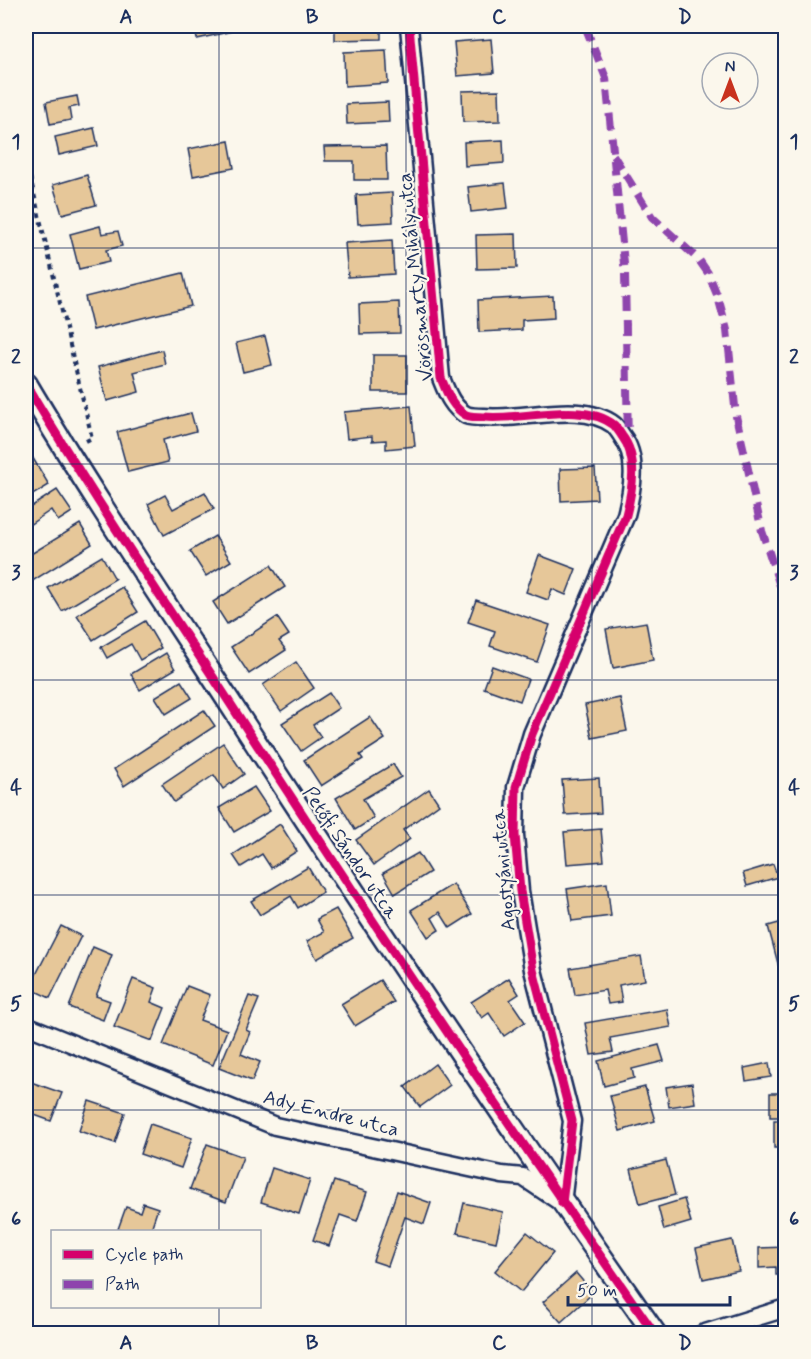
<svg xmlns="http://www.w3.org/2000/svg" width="811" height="1359" viewBox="0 0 811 1359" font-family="Mynerve,sans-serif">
  <rect width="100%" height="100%" fill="#fbf7ec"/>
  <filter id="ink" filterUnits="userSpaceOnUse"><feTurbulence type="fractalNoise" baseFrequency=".0167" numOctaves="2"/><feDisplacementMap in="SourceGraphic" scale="12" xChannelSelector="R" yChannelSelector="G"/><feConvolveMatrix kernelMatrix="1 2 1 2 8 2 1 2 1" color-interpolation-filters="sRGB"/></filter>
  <g filter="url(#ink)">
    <g fill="#e6c799" stroke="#1b2f5e" stroke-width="1.5">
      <polygon points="194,26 232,26 233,31 197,39"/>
      <polygon points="314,26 381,26 381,39 335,40 335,26"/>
      <polygon points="491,39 494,73 457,76 454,42"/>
      <polygon points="386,50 388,83 345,86 344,52"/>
      <polygon points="499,90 500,121 463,122 462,91"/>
      <polygon points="77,96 79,106 69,108 71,120 50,124 46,102"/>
      <polygon points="388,102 389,122 347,124 346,104"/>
      <polygon points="94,128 98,146 59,155 55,137"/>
      <polygon points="503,140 504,163 465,166 464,142"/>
      <polygon points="229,141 234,168 193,176 188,149"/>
      <polygon points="386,146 387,180 354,180 354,161 325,161 324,147"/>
      <polygon points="87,175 96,205 62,214 53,185"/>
      <polygon points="505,183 508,208 471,212 468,187"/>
      <polygon points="392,193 393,222 358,224 356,195"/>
      <polygon points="100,226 102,234 118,231 122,246 106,250 109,262 79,269 70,234"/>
      <polygon points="516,234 517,268 477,269 476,235"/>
      <polygon points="392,240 394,274 348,277 345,243"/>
      <polygon points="183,273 191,306 93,330 85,297"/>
      <polygon points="553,296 554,318 522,320 522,330 479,332 478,300"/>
      <polygon points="399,302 400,333 360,334 359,304"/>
      <polygon points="265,336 272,365 243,372 236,343"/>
      <polygon points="162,350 165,364 134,372 139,392 107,401 98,367"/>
      <rect x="373" y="355" width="34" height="37"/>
      <polygon points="411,406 415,446 386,449 386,440 372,441 372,436 347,439 344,412"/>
      <polygon points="191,413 196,431 163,440 168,462 128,472 117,432"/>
      <polygon points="28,450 49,485 26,499 26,452"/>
      <polygon points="595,468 597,499 561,501 560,469"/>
      <polygon points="57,490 72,512 58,521 51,510 26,527 26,510"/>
      <polygon points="205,492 214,509 164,535 148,504 165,495 173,509"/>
      <polygon points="80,524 92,544 26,585 26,557"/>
      <polygon points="215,536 231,561 206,576 190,551"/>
      <polygon points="539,555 576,569 566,595 552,589 548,600 526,592"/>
      <polygon points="102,556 115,579 62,611 48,588"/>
      <polygon points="271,565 285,587 227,624 213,602"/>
      <polygon points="122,587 138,612 93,640 77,615"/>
      <polygon points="476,600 550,625 537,662 490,646 495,631 468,622"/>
      <polygon points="277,617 289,635 279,641 286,650 249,674 231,647"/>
      <polygon points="145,621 161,648 140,660 131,644 107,658 101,647"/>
      <polygon points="646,622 653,660 613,668 606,629"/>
      <polygon points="166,653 175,669 140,690 131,674"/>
      <polygon points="296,662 314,688 281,711 263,685"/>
      <polygon points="492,666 528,679 520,701 484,688"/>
      <polygon points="181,681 192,698 166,714 155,697"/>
      <polygon points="329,693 339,708 313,725 321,737 301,751 282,723"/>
      <polygon points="620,698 627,731 592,738 585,705"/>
      <polygon points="204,710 215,726 124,786 114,769"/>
      <polygon points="370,717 385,739 360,755 363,759 321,786 304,760"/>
      <polygon points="223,743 244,774 223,789 214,775 174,802 162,784"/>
      <polygon points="393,764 401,777 363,799 374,818 355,830 336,798"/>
      <polygon points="599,778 601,813 565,815 562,780"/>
      <polygon points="254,787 270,811 234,832 219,808"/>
      <polygon points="429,789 439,804 403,830 410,839 374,865 356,840"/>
      <polygon points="280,824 297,851 271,868 262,854 241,867 233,855"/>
      <polygon points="601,829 604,861 567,864 564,832"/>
      <polygon points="418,853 430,872 395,894 383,873"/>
      <polygon points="773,864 778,877 747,886 743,873"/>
      <polygon points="308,867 323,892 298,908 291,896 260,915 251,901"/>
      <polygon points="607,883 611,916 572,921 567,889"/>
      <polygon points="453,884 472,914 450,928 440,912 432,918 439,930 428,937 411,910"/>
      <polygon points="336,909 353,938 317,959 307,941 324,932 317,919"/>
      <polygon points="786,921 786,974 781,975 768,926"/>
      <polygon points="61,926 81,936 50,998 29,988"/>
      <polygon points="93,947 112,955 96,996 110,1001 103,1020 69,1007"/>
      <polygon points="641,956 645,980 619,985 622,1002 608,1004 605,990 575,995 570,968"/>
      <polygon points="509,978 519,994 510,1000 525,1022 504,1036 489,1013 482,1018 471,1002"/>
      <polygon points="133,979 156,988 151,1002 165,1008 152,1041 114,1027"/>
      <polygon points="380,980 394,1002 355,1026 341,1004"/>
      <polygon points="187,986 210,995 200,1020 227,1030 213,1065 163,1045"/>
      <polygon points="249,996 259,999 246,1030 250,1032 241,1054 260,1062 252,1081 219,1068"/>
      <polygon points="667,1009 671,1027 610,1038 613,1052 591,1055 585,1023"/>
      <polygon points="659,1045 664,1061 632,1069 634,1078 604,1086 598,1061"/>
      <polygon points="769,1063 771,1077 746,1081 744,1068"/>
      <polygon points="435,1064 450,1085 420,1107 405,1087"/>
      <polygon points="28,1081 62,1093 51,1121 26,1112 26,1088"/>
      <polygon points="692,1083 695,1103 669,1107 666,1087"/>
      <polygon points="645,1087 655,1121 620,1131 610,1096"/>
      <rect x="770" y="1093" width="16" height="24"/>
      <polygon points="89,1101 125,1113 115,1143 79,1131"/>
      <rect x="774" y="1120" width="12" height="28"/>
      <polygon points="150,1124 192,1138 181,1168 140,1154"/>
      <polygon points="207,1144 243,1157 226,1202 190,1189"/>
      <polygon points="666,1160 675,1195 640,1204 631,1169"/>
      <polygon points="272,1168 310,1180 299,1214 261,1202"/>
      <polygon points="334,1181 367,1192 357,1221 340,1215 329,1246 313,1240"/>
      <polygon points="397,1191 431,1203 424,1224 405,1217 388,1266 373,1261"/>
      <polygon points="684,1199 691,1222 664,1230 658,1207"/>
      <polygon points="143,1203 158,1208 150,1232 125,1232 118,1229 126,1207 140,1212"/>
      <polygon points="464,1203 503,1212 496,1242 457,1233"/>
      <polygon points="527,1232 553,1253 521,1292 495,1271"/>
      <polygon points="732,1240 739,1271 703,1279 696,1248"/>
      <polygon points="786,1247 786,1275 776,1275 776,1267 759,1268 759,1248"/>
      <polygon points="576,1273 593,1293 561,1322 543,1302"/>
    </g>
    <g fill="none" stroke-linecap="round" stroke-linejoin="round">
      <defs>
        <g id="minor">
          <path d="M 26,1025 L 275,1126 L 502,1175 L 523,1177 L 562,1203 L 572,1121 L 533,970 L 520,891 L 515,835 L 516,787 L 532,734 L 626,515 C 632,491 639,458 622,436 C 620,433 617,428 614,425 C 582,400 522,421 484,417 C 479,417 471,417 466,415 C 452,407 447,393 441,378 L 409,26"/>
          <polyline points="702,1334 786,1308"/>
        </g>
        <path id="tertiary" d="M 26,384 C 93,497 167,606 239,717 C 374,925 512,1131 655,1334"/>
      </defs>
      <use href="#minor" stroke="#1b2f5e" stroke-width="21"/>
      <use href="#tertiary" stroke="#1b2f5e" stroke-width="26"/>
      <polyline stroke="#1b2f5e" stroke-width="4" stroke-dasharray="4.5 4.5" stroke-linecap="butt" points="26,160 92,438 86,441"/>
      <use href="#minor" stroke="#fbf7ec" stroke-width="16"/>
      <use href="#tertiary" stroke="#fbf7ec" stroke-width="21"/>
      <g stroke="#8e44ad" stroke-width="8" stroke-dasharray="15 8" stroke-linecap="butt">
        <polyline points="585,26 606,78 625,274 628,444"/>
        <polyline points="613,155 652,217 699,260 708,273 718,297 727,330 736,416 762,531 786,604"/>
      </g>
      <defs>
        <g id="cycleway">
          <path d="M 409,26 L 441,378 C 447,393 452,407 466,415 C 471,417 479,417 484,417 C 522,421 582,400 614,425 C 617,428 620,433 622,436 C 639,458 632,491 626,515 L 532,734 L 516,787 L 515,835 L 520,891 L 533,970 L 572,1121 L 562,1203"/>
          <path d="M 26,384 C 93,497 167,606 239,717 C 374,925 512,1131 655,1334"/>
        </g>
      </defs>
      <use href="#cycleway" stroke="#fbf7ec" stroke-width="13"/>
      <use href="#cycleway" stroke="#d6006c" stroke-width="9"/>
    </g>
  </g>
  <path fill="none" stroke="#1b2f5e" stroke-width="1.5" stroke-opacity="0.55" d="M 219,26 L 219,1232M 406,26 L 406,1334M 592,26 L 592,1334M 26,248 L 786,248M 26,464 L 786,464M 26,680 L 786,680M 26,895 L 786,895M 26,1110 L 786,1110M 219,1306 L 219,1334"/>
  <g text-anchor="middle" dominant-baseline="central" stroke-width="4.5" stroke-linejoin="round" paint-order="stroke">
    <g font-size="20" fill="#1b2f5e" stroke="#fbf7ec">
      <text transform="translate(416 277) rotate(-96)">Vörösmarty Mihály utca</text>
      <text transform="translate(350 853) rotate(56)">Petőfi Sándor utca</text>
      <text transform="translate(504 870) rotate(-95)">Agostyáni utca</text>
      <text transform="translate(331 1114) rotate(14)">Ady Endre utca</text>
    </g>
  </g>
  <rect width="811" height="1359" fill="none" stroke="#fbf7ec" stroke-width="66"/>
  <rect x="51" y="1230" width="210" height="78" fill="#fbf7ec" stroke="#a1a7b3" stroke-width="1.5"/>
  <rect x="63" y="1250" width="30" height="9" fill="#d6006c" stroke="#a1a7b3" stroke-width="1.5"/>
  <text x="105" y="1260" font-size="18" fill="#1b2f5e">Cycle path</text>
  <rect x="63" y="1280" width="30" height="9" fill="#8e44ad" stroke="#a1a7b3" stroke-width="1.5"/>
  <text x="105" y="1290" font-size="18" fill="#1b2f5e">Path</text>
  <g transform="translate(730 81)"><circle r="28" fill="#fbf7ec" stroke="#a1a7b3" stroke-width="1.5"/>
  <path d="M0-4.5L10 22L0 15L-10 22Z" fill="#c8321e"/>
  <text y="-9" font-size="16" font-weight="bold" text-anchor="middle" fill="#1b2f5e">N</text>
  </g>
  <path d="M568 1296v9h162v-9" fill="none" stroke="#1b2f5e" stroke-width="3"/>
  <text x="577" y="1296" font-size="18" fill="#1b2f5e" stroke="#fbf7ec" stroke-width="4.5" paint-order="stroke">50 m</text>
  <rect x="33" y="33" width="745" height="1293" fill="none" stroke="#1b2f5e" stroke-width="2"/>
  <g font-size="20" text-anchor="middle" font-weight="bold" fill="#1b2f5e">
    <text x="126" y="23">A</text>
    <text x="312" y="23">B</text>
    <text x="499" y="23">C</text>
    <text x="685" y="23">D</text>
    <text x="16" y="148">1</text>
    <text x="794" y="148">1</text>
    <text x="16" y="363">2</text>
    <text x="794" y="363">2</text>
    <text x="16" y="579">3</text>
    <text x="794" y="579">3</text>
    <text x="16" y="794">4</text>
    <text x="794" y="794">4</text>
    <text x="16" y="1010">5</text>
    <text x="794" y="1010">5</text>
    <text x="16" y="1225">6</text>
    <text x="794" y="1225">6</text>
    <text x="126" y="1349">A</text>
    <text x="312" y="1349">B</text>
    <text x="499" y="1349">C</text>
    <text x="685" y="1349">D</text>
  </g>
</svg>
